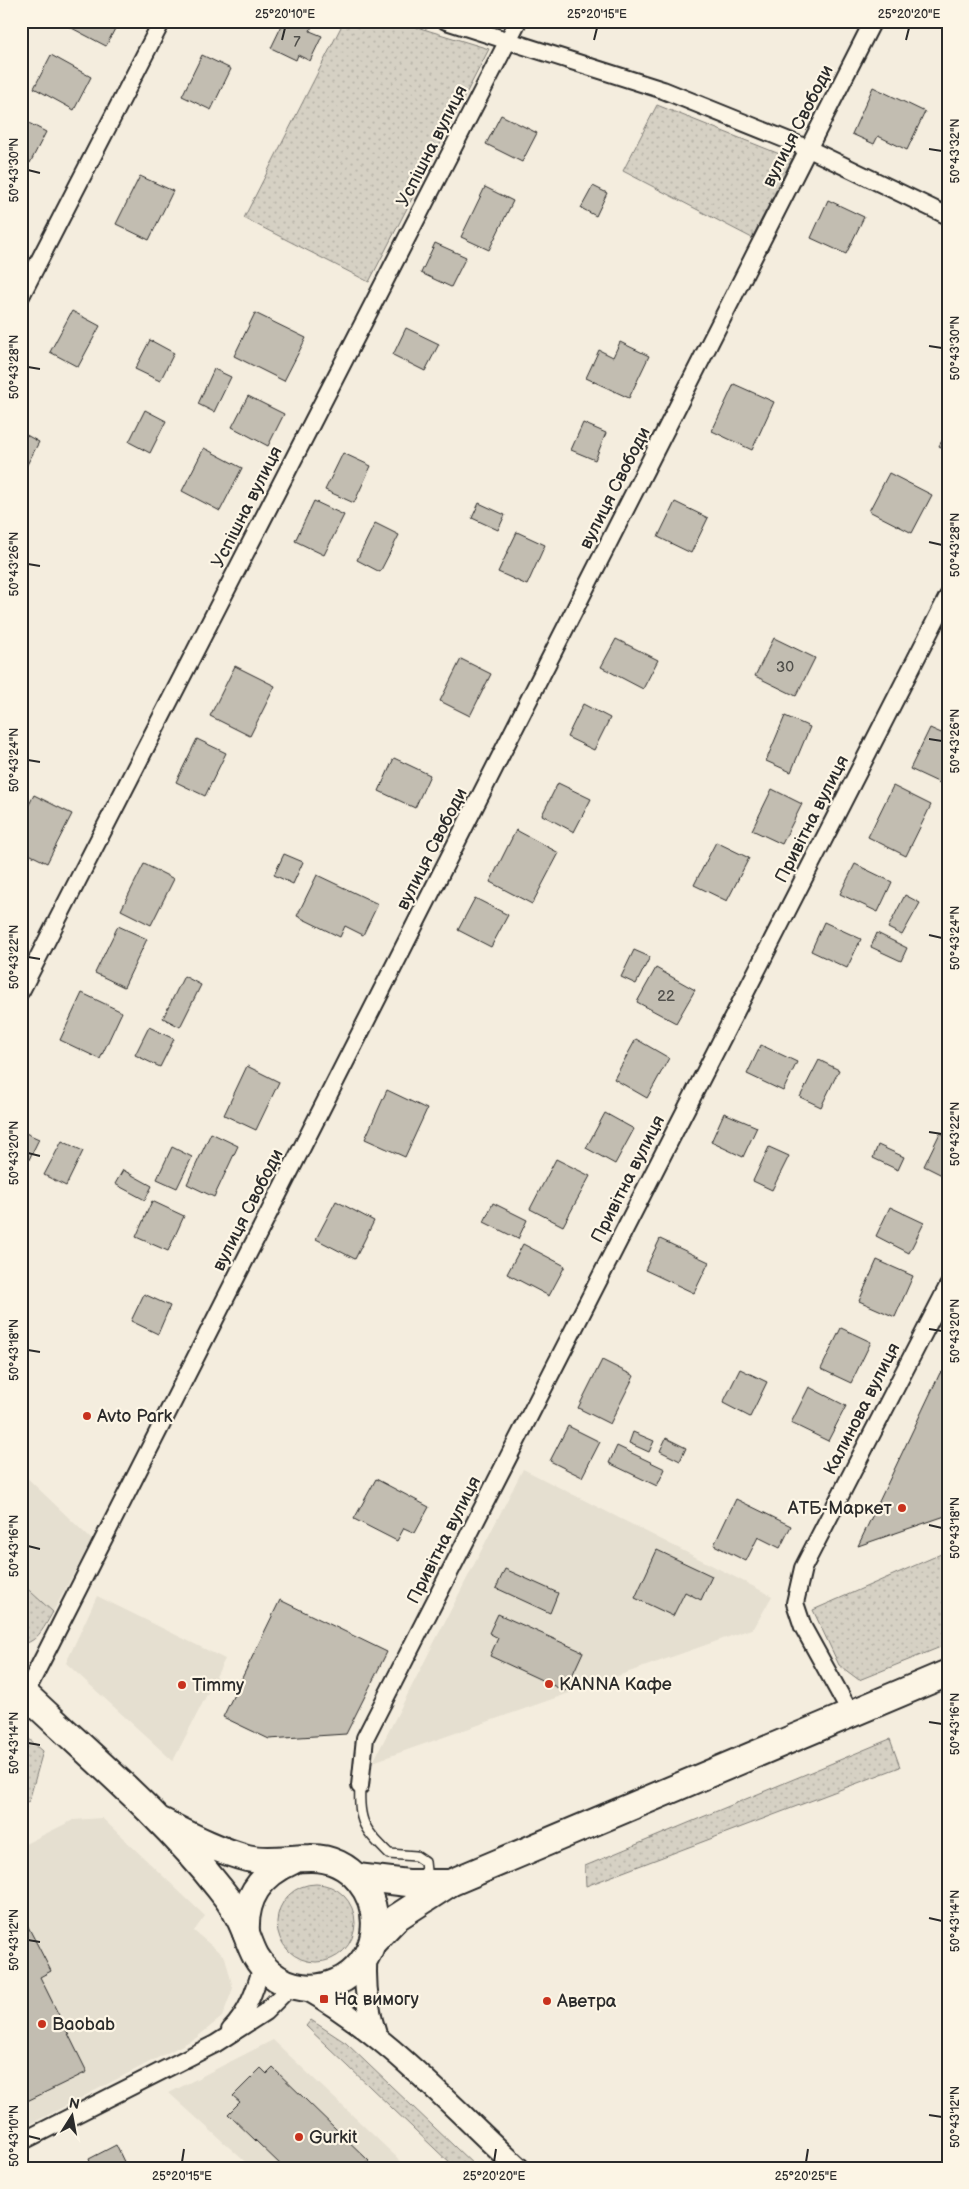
<svg xmlns="http://www.w3.org/2000/svg" width="969" height="2189" viewBox="0 0 969 2189" font-family="'Balsamiq Sans',sans-serif">
  <defs>
    <pattern id="grass-dots" width="8" height="8" patternUnits="userSpaceOnUse" patternTransform="scale(1.25)"><rect width="8" height="8" fill="#d6d1c4"/><path d="M2 2h.1M6 6h.1" fill="none" stroke="#b8b4a9" stroke-width="1.8" stroke-linecap="round"/></pattern>
  </defs>
  <rect width="100%" height="100%" fill="#f4edde"/>
  <filter id="ink" filterUnits="userSpaceOnUse"><feTurbulence type="fractalNoise" baseFrequency=".02" numOctaves="2"/><feDisplacementMap in="SourceGraphic" scale="10" xChannelSelector="R" yChannelSelector="G"/><feConvolveMatrix kernelMatrix="1 2 1 2 8 2 1 2 1" color-interpolation-filters="sRGB"/></filter>
  <g filter="url(#ink)">
    <g fill="#e5dfd0">
      <polygon points="523,1469 772,1596 754,1628 373,1762"/>
      <polygon points="21,1472 92,1540 53,1612 21,1583"/>
      <polygon points="97,1596 225,1659 173,1761 66,1663"/>
      <polygon points="102,1818 205,1916 194,1931 225,1957 233,1988 222,2017 196,2038 21,2129 21,1846 73,1820"/>
      <polygon points="273,2040 408,2168 252,2168 169,2093"/>
    </g>
    <g fill="url(#grass-dots)" stroke="#807e78">
      <polygon points="344,21 397,21 489,49 369,282 244,218"/>
      <polygon points="657,105 792,159 752,238 623,171"/>
      <polygon points="948,1551 948,1644 859,1680 839,1665 813,1610"/>
      <path d="M 21,1583 L 53,1612 C 45,1625 38,1643 21,1644 Z"/>
      <polygon points="21,1732 43,1751 29,1801 21,1805"/>
      <polygon points="890,1739 900,1767 586,1886 585,1866"/>
      <circle cx="316" cy="1923" r="39"/>
      <polygon points="311,2020 346,2043 477,2168 455,2168 306,2026"/>
    </g>
    <g fill="#c2bdb1" stroke="#2b2b2b">
      <polygon points="68,21 119,21 106,46 66,25"/>
      <polygon points="284,21 302,21 312,26 310,31 322,36 310,61 298,55 296,60 271,48"/>
      <polygon points="51,55 91,77 74,110 34,88"/>
      <polygon points="202,55 231,69 211,110 182,96"/>
      <polygon points="873,87 925,112 907,150 878,136 874,144 852,134"/>
      <polygon points="501,115 537,133 522,162 486,144"/>
      <polygon points="21,119 46,132 30,163 21,158"/>
      <polygon points="140,176 173,191 149,240 116,224"/>
      <polygon points="593,186 607,193 596,216 581,208"/>
      <polygon points="485,187 513,201 489,250 461,237"/>
      <polygon points="828,200 864,217 846,254 811,238"/>
      <polygon points="435,243 466,257 451,287 421,273"/>
      <polygon points="72,311 100,326 78,367 50,352"/>
      <polygon points="255,313 306,338 284,381 234,356"/>
      <polygon points="406,328 439,344 425,371 393,355"/>
      <polygon points="150,340 174,353 160,381 135,369"/>
      <polygon points="620,342 649,356 629,398 586,378 599,350 613,357"/>
      <polygon points="214,369 231,377 214,412 198,404"/>
      <polygon points="734,384 774,402 752,450 712,431"/>
      <polygon points="248,396 284,414 268,446 232,427"/>
      <polygon points="145,410 166,421 150,453 129,442"/>
      <polygon points="583,423 606,433 595,460 571,450"/>
      <polygon points="948,430 948,451 939,446"/>
      <polygon points="21,432 39,442 21,476"/>
      <polygon points="204,448 242,468 220,511 182,491"/>
      <polygon points="343,453 371,466 354,503 325,490"/>
      <polygon points="889,473 932,495 912,533 869,511"/>
      <polygon points="314,501 344,515 324,555 295,541"/>
      <polygon points="675,502 708,518 691,553 658,537"/>
      <polygon points="479,503 505,515 498,530 472,518"/>
      <polygon points="375,523 399,535 380,572 357,560"/>
      <polygon points="517,532 545,545 527,585 498,572"/>
      <polygon points="774,638 815,658 796,696 755,676"/>
      <polygon points="616,639 658,660 643,689 601,667"/>
      <polygon points="461,659 491,674 470,716 440,701"/>
      <polygon points="235,666 275,686 250,736 210,716"/>
      <polygon points="583,704 610,718 594,750 567,737"/>
      <polygon points="785,716 810,727 791,772 766,761"/>
      <polygon points="930,728 948,736 948,772 942,784 910,769"/>
      <polygon points="197,739 226,753 205,796 176,782"/>
      <polygon points="394,758 430,775 415,808 379,791"/>
      <polygon points="558,783 591,799 574,832 542,815"/>
      <polygon points="893,786 931,805 906,856 868,837"/>
      <polygon points="772,789 802,804 782,844 752,830"/>
      <polygon points="34,795 72,814 47,863 21,850 21,820"/>
      <polygon points="516,830 559,853 532,904 490,882"/>
      <polygon points="716,842 749,858 727,901 694,885"/>
      <polygon points="284,854 303,862 293,884 274,875"/>
      <polygon points="144,864 174,879 151,925 121,910"/>
      <polygon points="855,864 892,882 878,912 840,894"/>
      <polygon points="317,875 378,904 363,935 345,926 340,937 297,916"/>
      <polygon points="905,895 920,903 902,935 888,928"/>
      <polygon points="475,898 508,915 491,947 458,930"/>
      <polygon points="824,922 861,939 847,968 811,951"/>
      <polygon points="118,926 147,939 124,987 95,973"/>
      <polygon points="877,933 907,948 901,961 871,947"/>
      <polygon points="634,950 650,957 636,984 621,977"/>
      <polygon points="656,968 695,990 676,1023 637,1002"/>
      <polygon points="184,976 201,985 180,1027 163,1018"/>
      <polygon points="82,993 122,1012 100,1059 60,1040"/>
      <polygon points="149,1027 174,1039 160,1067 135,1055"/>
      <polygon points="636,1039 669,1058 647,1098 614,1079"/>
      <polygon points="761,1045 797,1062 783,1091 747,1074"/>
      <polygon points="819,1060 839,1070 821,1107 800,1097"/>
      <polygon points="247,1066 279,1082 256,1130 224,1115"/>
      <polygon points="387,1090 427,1109 405,1157 365,1139"/>
      <polygon points="605,1113 634,1129 615,1164 586,1148"/>
      <polygon points="724,1113 757,1127 743,1157 711,1142"/>
      <polygon points="21,1131 39,1139 21,1176"/>
      <polygon points="211,1133 238,1146 214,1197 187,1184"/>
      <polygon points="940,1133 948,1136 948,1178 924,1166"/>
      <polygon points="62,1141 83,1151 66,1186 44,1175"/>
      <polygon points="878,1145 904,1157 898,1170 873,1158"/>
      <polygon points="172,1147 192,1157 177,1188 157,1179"/>
      <polygon points="769,1147 789,1156 772,1190 753,1181"/>
      <polygon points="556,1159 590,1176 563,1226 530,1209"/>
      <polygon points="123,1170 152,1186 145,1200 115,1184"/>
      <polygon points="152,1201 184,1216 168,1251 136,1237"/>
      <polygon points="336,1201 374,1221 355,1259 316,1239"/>
      <polygon points="493,1203 527,1220 518,1239 484,1222"/>
      <polygon points="890,1207 924,1223 909,1253 876,1236"/>
      <polygon points="660,1239 709,1262 694,1293 645,1270"/>
      <polygon points="523,1244 565,1266 549,1296 507,1274"/>
      <polygon points="877,1260 913,1276 895,1317 859,1301"/>
      <polygon points="144,1294 170,1306 158,1334 131,1321"/>
      <polygon points="841,1328 871,1342 851,1383 821,1369"/>
      <polygon points="602,1360 634,1376 610,1424 578,1408"/>
      <polygon points="740,1369 767,1382 750,1417 723,1403"/>
      <polygon points="948,1370 948,1515 858,1546 940,1373"/>
      <polygon points="809,1387 846,1406 828,1441 791,1423"/>
      <polygon points="568,1426 600,1442 582,1477 550,1461"/>
      <polygon points="633,1432 654,1441 649,1452 629,1443"/>
      <polygon points="666,1438 686,1448 680,1461 660,1451"/>
      <polygon points="617,1446 665,1469 657,1486 609,1463"/>
      <polygon points="376,1479 429,1507 415,1533 404,1528 397,1541 354,1519"/>
      <polygon points="736,1499 791,1526 780,1548 758,1537 746,1561 714,1545"/>
      <polygon points="657,1550 712,1576 701,1600 685,1592 673,1616 635,1598"/>
      <polygon points="505,1569 558,1593 550,1613 496,1588"/>
      <polygon points="280,1600 387,1652 346,1734 269,1739 223,1717"/>
      <polygon points="498,1614 583,1652 565,1691 490,1656 498,1638 489,1633"/>
      <polygon points="21,1913 51,1971 40,1977 87,2072 21,2104"/>
      <polygon points="261,2068 267,2074 273,2068 369,2161 362,2168 284,2168 228,2114 240,2102 233,2096"/>
      <polygon points="116,2145 127,2168 92,2168 89,2159"/>
    </g>
    <g fill="none" stroke-linecap="round" stroke-linejoin="round">
      <defs>
        <path id="service" d="M 360,1786 C 358,1822 364,1829 389,1854 L 416,1856 L 425,1862 L 427,1880"/>
        <g id="minor">
          <polyline points="446,21 663,90 809,149 948,216"/>
          <polyline points="21,296 162,21"/>
          <polyline points="21,991 518,21"/>
          <polyline points="25,1694 873,21"/>
          <polyline points="851,1714 803,1627 795,1603 803,1568 948,1286"/>
          <polyline points="360,1786 365,1738 948,596"/>
          <path d="M 230,2030 C 248,2012 255,1990 262,1966"/>
          <polyline points="21,2142 215,2044 265,2012 292,1985"/>
        </g>
        <g id="tertiary">
          <path d="M 366,1958 C 364,1986 367,2009 376,2036"/>
          <path d="M 305,1988 C 385,2033 450,2105 518,2168"/>
        </g>
        <g id="primary">
          <path d="M 21,1690 C 89,1755 162,1815 220,1889 C 231,1902 240,1917 246,1933 C 252,1949 256,1962 270,1973 C 289,1989 315,1992 337,1982 C 356,1974 371,1955 374,1934 C 380,1895 351,1857 310,1858 C 288,1858 268,1863 247,1858 C 216,1850 187,1834 159,1820"/>
          <polyline points="357,1877 408,1883 450,1883"/>
          <path d="M 246,1933 C 244,1898 260,1875 292,1861"/>
          <polyline points="373,1942 396,1918 450,1883 948,1673"/>
        </g>
      </defs>
      <use href="#service" stroke="#2b2b2b" stroke-width="12"/>
      <use href="#minor" stroke="#2b2b2b" stroke-width="20"/>
      <use href="#tertiary" stroke="#2b2b2b" stroke-width="25"/>
      <use href="#primary" stroke="#2b2b2b" stroke-width="30"/>
      <use href="#service" stroke="#fcf5e5" stroke-width="9"/>
      <use href="#minor" stroke="#fcf5e5" stroke-width="16"/>
      <use href="#tertiary" stroke="#fcf5e5" stroke-width="21"/>
      <use href="#primary" stroke="#fcf5e5" stroke-width="26"/>
    </g>
  </g>
  <path fill="none" stroke="#2b2b2b" stroke-width="2" d="M 282,40 L 285,28M 594,40 L 597,28M 906,40 L 909,28M 929,149 L 942,151M 28,170 L 40,173M 929,346 L 942,348M 28,367 L 40,369M 929,542 L 942,545M 28,564 L 40,566M 929,739 L 942,741M 28,760 L 40,762M 929,935 L 942,938M 28,957 L 40,959M 929,1132 L 942,1134M 28,1153 L 40,1156M 929,1329 L 942,1331M 28,1350 L 40,1352M 929,1525 L 942,1528M 28,1546 L 40,1549M 929,1722 L 942,1724M 28,1743 L 40,1745M 929,1918 L 942,1921M 28,1940 L 40,1942M 929,2115 L 942,2117M 28,2136 L 40,2139M 182,2162 L 184,2149M 494,2162 L 496,2149M 806,2162 L 808,2149"/>
  <g fill="#c8321e" stroke="#fcf5e5" stroke-width="2">
    <circle cx="87" cy="1416" r="5"/>
    <circle cx="902" cy="1508" r="5"/>
    <circle cx="549" cy="1684" r="5"/>
    <circle cx="182" cy="1685" r="5"/>
    <rect x="319" y="1994" width="10" height="10" rx="2.5"/>
    <circle cx="547" cy="2001" r="5"/>
    <circle cx="42" cy="2024" r="5"/>
    <circle cx="299" cy="2137" r="5"/>
  </g>
  <g text-anchor="middle" dominant-baseline="central" stroke-width="4.5" stroke-linejoin="round" paint-order="stroke">
    <g font-size="15" fill="#51504c">
      <text x="297" y="42">7</text>
      <text x="785" y="667">30</text>
      <text x="666" y="996">22</text>
    </g>
    <g font-size="18" fill="#2b2b2b" stroke="#fcf5e5">
      <text transform="translate(798 126) rotate(-63)">вулиця Свободи</text>
      <text transform="translate(432 146) rotate(-63)">Успішна вулиця</text>
      <text transform="translate(615 488) rotate(-63)">вулиця Свободи</text>
      <text transform="translate(247 507) rotate(-63)">Успішна вулиця</text>
      <text transform="translate(812 819) rotate(-63)">Привітна вулиця</text>
      <text transform="translate(432 849) rotate(-63)">вулиця Свободи</text>
      <text transform="translate(628 1179) rotate(-63)">Привітна вулиця</text>
      <text transform="translate(248 1210) rotate(-63)">вулиця Свободи</text>
      <text transform="translate(862 1409) rotate(-63)">Калинова вулиця</text>
      <text transform="translate(444 1540) rotate(-63)">Привітна вулиця</text>
    </g>
    <g font-size="18" fill="#2b2b2b" stroke="#fcf5e5" text-anchor="start">
      <text x="97" y="1416">Avto Park</text>
      <text x="892" y="1508" text-anchor="end">АТБ-Маркет</text>
      <text x="559" y="1684">KANNA Кафе</text>
      <text x="192" y="1685">Timmy</text>
      <text x="334" y="1999">На вимогу</text>
      <text x="557" y="2001">Аветра</text>
      <text x="52" y="2024">Baobab</text>
      <text x="309" y="2137">Gurkit</text>
    </g>
  </g>
  <rect width="969" height="2189" fill="none" stroke="#fcf5e5" stroke-width="55"/>
  <g transform="translate(72 2116) rotate(11)" stroke="#fcf5e5" stroke-width="4" paint-order="stroke">
  <path d="M0-4L9 19L0 12L-9 19Z" fill="#2b2b2b"/>
  <text y="-8" font-size="14" font-weight="bold" text-anchor="middle" fill="#2b2b2b">N</text>
  </g>
  <rect x="28" y="28" width="914" height="2134" fill="none" stroke="#2b2b2b" stroke-width="2"/>
  <g font-size="12" text-anchor="middle" fill="#2b2b2b">
    <text x="285" y="18">25°20'10"E</text>
    <text x="597" y="18">25°20'15"E</text>
    <text x="909" y="18">25°20'20"E</text>
    <text transform="translate(955 151) rotate(-90)" y="4">50°43'32"N</text>
    <text transform="translate(14 170) rotate(-90)" y="4">50°43'30"N</text>
    <text transform="translate(955 348) rotate(-90)" y="4">50°43'30"N</text>
    <text transform="translate(14 367) rotate(-90)" y="4">50°43'28"N</text>
    <text transform="translate(955 545) rotate(-90)" y="4">50°43'28"N</text>
    <text transform="translate(14 564) rotate(-90)" y="4">50°43'26"N</text>
    <text transform="translate(955 741) rotate(-90)" y="4">50°43'26"N</text>
    <text transform="translate(14 760) rotate(-90)" y="4">50°43'24"N</text>
    <text transform="translate(955 938) rotate(-90)" y="4">50°43'24"N</text>
    <text transform="translate(14 957) rotate(-90)" y="4">50°43'22"N</text>
    <text transform="translate(955 1134) rotate(-90)" y="4">50°43'22"N</text>
    <text transform="translate(14 1153) rotate(-90)" y="4">50°43'20"N</text>
    <text transform="translate(955 1331) rotate(-90)" y="4">50°43'20"N</text>
    <text transform="translate(14 1350) rotate(-90)" y="4">50°43'18"N</text>
    <text transform="translate(955 1528) rotate(-90)" y="4">50°43'18"N</text>
    <text transform="translate(14 1546) rotate(-90)" y="4">50°43'16"N</text>
    <text transform="translate(955 1724) rotate(-90)" y="4">50°43'16"N</text>
    <text transform="translate(14 1743) rotate(-90)" y="4">50°43'14"N</text>
    <text transform="translate(955 1921) rotate(-90)" y="4">50°43'14"N</text>
    <text transform="translate(14 1940) rotate(-90)" y="4">50°43'12"N</text>
    <text transform="translate(955 2117) rotate(-90)" y="4">50°43'12"N</text>
    <text transform="translate(14 2136) rotate(-90)" y="4">50°43'10"N</text>
    <text x="182" y="2180">25°20'15"E</text>
    <text x="494" y="2180">25°20'20"E</text>
    <text x="806" y="2180">25°20'25"E</text>
  </g>
</svg>
